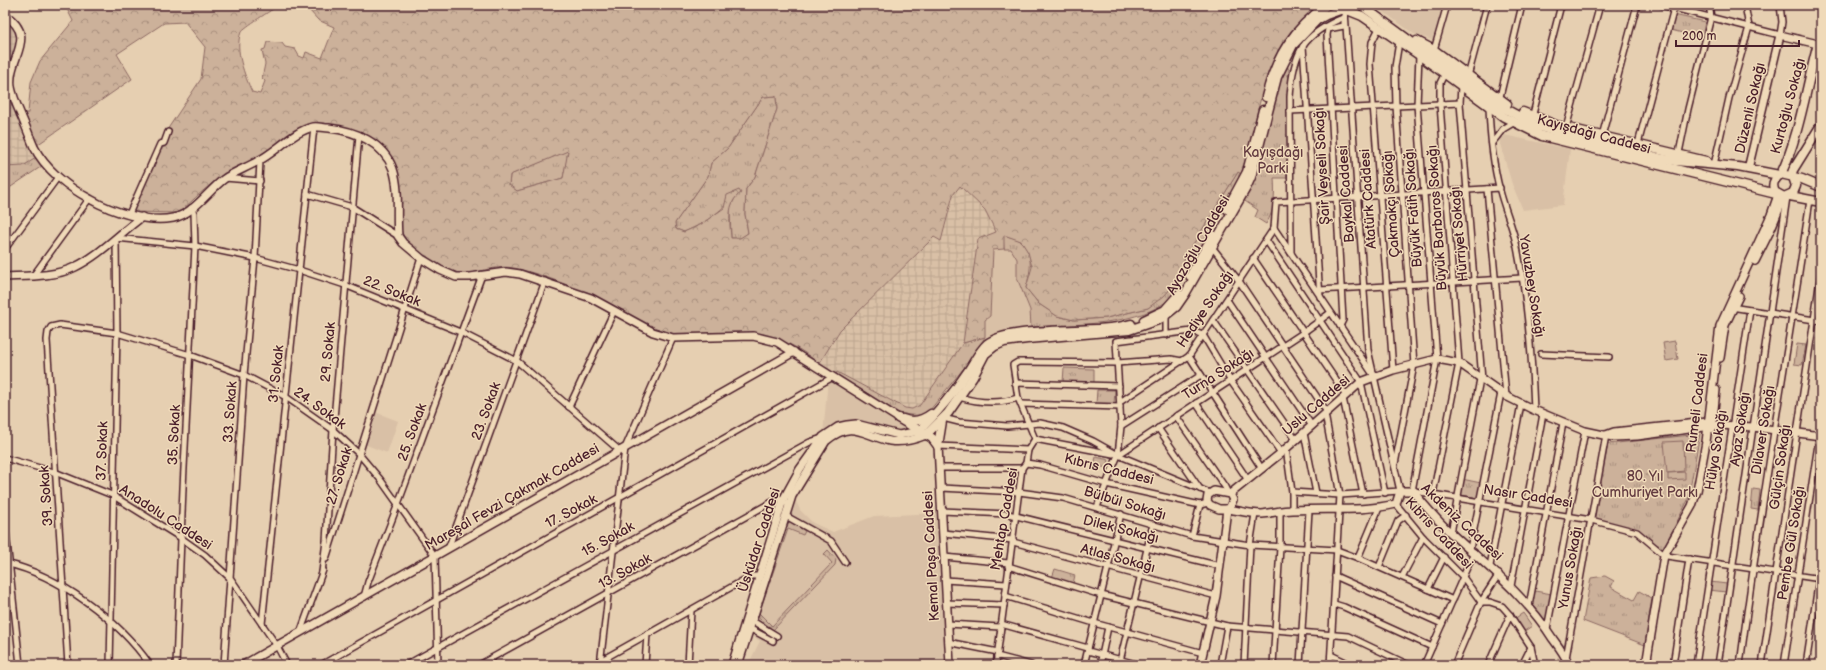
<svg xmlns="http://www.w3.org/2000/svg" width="1826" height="670" viewBox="0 0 1826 670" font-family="'Balsamiq Sans',sans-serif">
  <defs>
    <pattern id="industrial-grid" width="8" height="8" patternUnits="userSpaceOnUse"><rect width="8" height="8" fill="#d9c0a6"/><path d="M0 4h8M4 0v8" fill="none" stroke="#bca58f"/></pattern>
    <pattern id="grass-tufts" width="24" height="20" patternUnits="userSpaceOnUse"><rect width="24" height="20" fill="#ccb19a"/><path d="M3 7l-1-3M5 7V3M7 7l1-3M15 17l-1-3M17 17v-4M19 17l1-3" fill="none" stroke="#a88f7e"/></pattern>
    <pattern id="forest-crowns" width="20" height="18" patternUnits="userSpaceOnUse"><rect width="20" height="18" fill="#ccb19a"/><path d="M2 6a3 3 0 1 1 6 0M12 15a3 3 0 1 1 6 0" fill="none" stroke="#a88f7e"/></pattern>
  </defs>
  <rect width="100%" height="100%" fill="#e6cfb1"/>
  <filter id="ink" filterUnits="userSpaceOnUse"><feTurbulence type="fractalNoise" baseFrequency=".025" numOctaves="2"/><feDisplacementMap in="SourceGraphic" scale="8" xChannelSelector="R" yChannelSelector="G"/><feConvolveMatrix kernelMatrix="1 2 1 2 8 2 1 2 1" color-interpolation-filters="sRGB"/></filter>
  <g filter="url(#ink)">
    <g fill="#d9c0a6">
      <polygon points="1374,5 1444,5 1435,41 1414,34"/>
      <polygon points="1504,135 1570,149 1563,205 1523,210 1512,184 1500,144 1500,138"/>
      <polygon points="1011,249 1017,259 1017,278 1030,310 1031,327 998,332 985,337 985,320 990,316 993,250"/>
      <polygon points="828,379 903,422 908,426 907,431 899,433 859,422 849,421 830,428 823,435"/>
      <polygon points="375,412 398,421 387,453 364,444"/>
      <polygon points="795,499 800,510 813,523 833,532 874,516 938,513 945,665 748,665 760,641 750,635 788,526"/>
    </g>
    <g fill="url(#industrial-grid)">
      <polygon points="5,20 13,25 18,33 18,43 8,67 8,88 29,149 42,166 5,191"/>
      <polygon points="960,186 985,210 996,232 978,239 963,343 920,405 912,409 905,408 837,372 836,374 819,364 840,330 934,237 941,241 953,195"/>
    </g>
    <g fill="url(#grass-tufts)" stroke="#8b6862">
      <polygon points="1674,15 1705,22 1702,38 1671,30"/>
      <path d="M 1284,68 L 1289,68 L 1287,178 L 1274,178 C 1275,194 1275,210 1266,224 L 1255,217 L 1258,210 L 1242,199 Z"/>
      <path d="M 776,96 L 777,109 L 755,177 L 746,189 L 745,214 L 748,233 L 741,238 L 731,238 L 730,208 L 739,190 C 723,210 708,222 684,232 L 676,229 L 675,223 L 708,176 L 711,163 L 728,148 L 763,97 Z"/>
      <polygon points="569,150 563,178 517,191 509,185 510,175"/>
      <polygon points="36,158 42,166 5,191 5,167 23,166"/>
      <path d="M 1238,172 L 1241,174 L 1228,201 L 1174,295 C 1143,327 1073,324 1031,327 L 1030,310 L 1017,278 L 1017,259 L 1011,249 L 1004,249 L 1003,235 C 1009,237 1018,238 1021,242 C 1035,256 1030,272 1026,288 L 1039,304 L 1057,316 L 1074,320 L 1106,318 L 1148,308 L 1173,287 L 1187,254 Z"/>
      <path d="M 985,337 L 972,358 L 930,410 C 922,418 909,415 899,413 L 836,374 L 837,372 L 905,408 L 912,409 L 920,405 L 963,343 Z"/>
      <polygon points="1797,344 1806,345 1802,365 1794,364"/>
      <polygon points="1064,368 1094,369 1094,383 1063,382"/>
      <polygon points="1097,390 1115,390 1114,404 1096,404"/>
      <polygon points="1700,434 1688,500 1662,551 1638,531 1593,519 1608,444"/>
      <polygon points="1096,457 1109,460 1107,468 1094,465"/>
      <polygon points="1462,479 1481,483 1479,498 1460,495"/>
      <polygon points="1753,489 1760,490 1758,510 1751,509"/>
      <polygon points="785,522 791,522 805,531 803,535 788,529 759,613 772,626 832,563 824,554 828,550 836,559 835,565 773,630 755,615"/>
      <polygon points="1055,569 1075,575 1073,584 1052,578"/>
      <polygon points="1605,576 1614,581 1611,587 1634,600 1639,591 1652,598 1645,645 1583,621 1591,578"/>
      <polygon points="1710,582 1727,584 1726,592 1709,590"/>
      <polygon points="1535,591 1552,594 1546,622 1532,604"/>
      <polygon points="1523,613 1532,626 1523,632 1514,619"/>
    </g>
    <path fill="url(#forest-crowns)" stroke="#8b6862" fill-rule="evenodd" d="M 65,5 L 279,5 C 272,10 244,27 241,32 C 234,50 245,76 252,92 L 260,94 L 265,81 L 262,78 L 265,64 L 262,50 L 265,49 L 267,42 L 282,43 L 285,47 L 295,49 L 299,56 L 304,58 L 306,52 L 322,58 L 334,27 L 318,20 L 309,10 L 312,5 L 1321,5 C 1309,14 1296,25 1287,37 C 1260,75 1256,130 1241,174 L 1238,172 L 1187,254 L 1173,286 L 1164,296 L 1148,308 L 1106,318 L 1074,320 L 1057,316 L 1039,304 L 1026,288 L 1032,267 L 1028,252 L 1021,241 L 1004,235 L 1004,249 L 993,250 L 990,316 L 985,320 L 985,337 L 963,343 L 978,239 L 996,232 L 985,210 L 960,186 L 953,195 L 941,241 L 934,237 L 840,330 L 819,364 C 782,331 751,334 705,335 C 693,335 681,336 670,333 C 649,327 632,316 613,306 C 586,292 544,274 514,268 C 485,263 466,285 438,266 C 427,258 409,248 403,235 C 396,220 402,201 400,185 C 394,142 355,125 316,123 C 298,123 275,149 260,158 C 249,165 236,168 224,175 C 208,185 193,200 179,213 L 133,212 L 133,209 L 162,147 L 166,142 L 171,132 L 167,130 L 201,79 L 205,47 L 185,22 L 164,23 L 117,54 L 132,79 L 37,145 L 23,113 L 28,113 L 31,82 L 40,61 L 73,21 ZM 776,96 L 777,109 L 755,177 L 746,189 L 745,214 L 748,233 L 740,238 L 731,238 C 730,223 726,202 741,193 L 739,190 L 727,195 L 724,208 L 700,225 L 684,232 L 676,229 L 675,223 L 708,176 L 711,163 L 728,148 L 763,97 ZM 568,151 L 563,178 L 517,191 L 509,185 L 510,175 Z"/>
    <g fill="#ccb19a" stroke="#8b6862">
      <polygon points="1675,341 1678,359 1666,361 1663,343"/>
      <polygon points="1683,441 1684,471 1667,473 1664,442"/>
      <polygon points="1685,472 1685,479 1668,480 1668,473"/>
    </g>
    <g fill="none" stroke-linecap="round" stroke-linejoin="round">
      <polyline stroke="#84605c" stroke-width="1" points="1558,658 1560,665"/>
      <defs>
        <g id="street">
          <polyline points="1662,5 1780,35 1782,22 1780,5"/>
          <polyline points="1379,28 1372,42 1370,64 1393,370"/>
          <polyline points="1303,46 1320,297"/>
          <polyline points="1434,50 1447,5"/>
          <polyline points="1468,76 1487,5"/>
          <polyline points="1461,86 1460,103 1482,380"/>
          <polyline points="1499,101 1522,5"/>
          <path d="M 1489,107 C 1490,135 1493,164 1500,191 C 1505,210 1513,228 1517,247 C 1527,298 1532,357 1534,410"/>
          <polyline points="1290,111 1460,103"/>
          <polyline points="1532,118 1561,5"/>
          <polyline points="1566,128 1600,5"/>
          <polyline points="1602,136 1637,5"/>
          <polyline points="1492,143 1503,129 1513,123"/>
          <polyline points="1638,144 1674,8"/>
          <polyline points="1679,153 1688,109 1711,17 1709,5"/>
          <polyline points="1714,165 1729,98 1749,27 1745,5"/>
          <polyline points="225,178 260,181"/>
          <polyline points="1487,189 1506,396"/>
          <polyline points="307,194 352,207 398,236"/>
          <polyline points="129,214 160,144 164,143 168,132"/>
          <polyline points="1274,228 1276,202 1500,188"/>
          <polyline points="1274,228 1372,373"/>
          <polyline points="1266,240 1361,382 1385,493"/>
          <polyline points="1212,247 1239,281 1327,412"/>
          <polyline points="5,249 58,177"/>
          <path d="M 1291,253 L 1290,97 C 1293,53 1302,34 1345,17"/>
          <polyline points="1253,258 1346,395"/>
          <polyline points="33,276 89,199"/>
          <polyline points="1319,290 1522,278"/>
          <polyline points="1227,300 1312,426"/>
          <polyline points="1731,307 1821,321"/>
          <polyline points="1166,315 1166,335"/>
          <polyline points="1213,320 1296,440"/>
          <polyline points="1340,326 1343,320 1327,35 1328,29 1344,26 1344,22"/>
          <polyline points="1541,354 1609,357"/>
          <polyline points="1189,356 1262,469"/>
          <polyline points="1015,383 1119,386"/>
          <path d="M 959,397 C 979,403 999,404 1018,398"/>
          <polyline points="1343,398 1363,494"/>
          <polyline points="1120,402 1189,356 1274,228"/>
          <polyline points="1196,403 1248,480"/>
          <polyline points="1021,404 1120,407"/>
          <polyline points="569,407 614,311"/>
          <polyline points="1325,414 1340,495 1330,665"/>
          <polyline points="1176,416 1225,487 1228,493"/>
          <polyline points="943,418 959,422 1007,426 1040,423 1063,428 1093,441 1118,455 1210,493"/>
          <polyline points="1121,426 1201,375"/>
          <polyline points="1158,428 1200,489"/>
          <polyline points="1304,433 1316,493"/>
          <polyline points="1035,439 1113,454"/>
          <polyline points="938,446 1028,450"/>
          <polyline points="1286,448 1292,492 1292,510"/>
          <polyline points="1118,455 1304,332 1330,313"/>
          <polyline points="5,458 57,473 112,495 181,538 205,555 231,579 277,646 287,665"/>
          <polyline points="1026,463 1040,465 1106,484 1200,505 1208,503"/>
          <polyline points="1395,464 1414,365 1396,106 1395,67 1399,42"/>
          <polyline points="940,468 1022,468"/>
          <polyline points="941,488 1019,492 1063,498 1192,536 1250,545 1337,550 1358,558 1453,600"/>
          <polyline points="1412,491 1437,359 1417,105 1419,55"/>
          <polyline points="1414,491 1591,520 1637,532 1664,555"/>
          <polyline points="1292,492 1340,495 1400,491 1368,350 1345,11"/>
          <polyline points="1433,494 1459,363 1440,104 1440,83 1445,73"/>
          <polyline points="1396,504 1423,537 1463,577 1481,602 1490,602 1502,606 1510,615 1531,647 1535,665"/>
          <polyline points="1097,507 1118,455 1121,426 1116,341 1192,331 1203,335 1230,380 1281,453"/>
          <polyline points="942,511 1008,514 1220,566"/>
          <polyline points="786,516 831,541 845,562"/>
          <polyline points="5,523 20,665"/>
          <polyline points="943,533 1013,540"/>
          <polyline points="1451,533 1480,379"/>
          <polyline points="1192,536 1200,505"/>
          <polyline points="1013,542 1216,596"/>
          <polyline points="448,549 545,281"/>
          <polyline points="1470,549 1501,393"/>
          <polyline points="1667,556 1821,579"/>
          <polyline points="944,557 1009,563"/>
          <polyline points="1358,558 1379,508"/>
          <polyline points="326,559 421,258"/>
          <path d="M 5,563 C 59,575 119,620 150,665"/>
          <polyline points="1008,566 1101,595 1227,626 1348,636 1409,665"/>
          <polyline points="1490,566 1521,404"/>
          <polyline points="1379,567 1398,521 1406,515"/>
          <polyline points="322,572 326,541 333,430 359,135"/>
          <polyline points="1335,576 1442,624"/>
          <polyline points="1402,577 1423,537"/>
          <polyline points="945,580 1006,584"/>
          <polyline points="1511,586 1543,414"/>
          <polyline points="1428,589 1444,557"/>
          <polyline points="1005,596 1094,623 1203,653"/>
          <polyline points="364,597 368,582 398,504 482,275"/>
          <polyline points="946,603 1004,605"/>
          <polyline points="1334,604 1344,607 1432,647"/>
          <polyline points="1529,606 1563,423"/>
          <polyline points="751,620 777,636"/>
          <polyline points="262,624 314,127"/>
          <polyline points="948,624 1000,627"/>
          <polyline points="1001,624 1088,648"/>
          <polyline points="747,627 773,641"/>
          <polyline points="1547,629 1585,431"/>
          <polyline points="300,633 323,570"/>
          <polyline points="948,642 998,652"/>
          <polyline points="1088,651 1140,665"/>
          <polyline points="1331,655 1352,665"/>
          <polyline points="997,656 1031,665"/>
          <polyline points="1566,658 1606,435"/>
          <polyline points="68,665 47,340 48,332 51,327 60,325 117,333 190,355 244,375 286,397 333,430 359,454 380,479 435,556 438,665"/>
          <polyline points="110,665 117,333 116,238 195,246 255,258 299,270 345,285 460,332 517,361 620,451"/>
          <polyline points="176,665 183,488 195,246 194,213 191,208"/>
          <polyline points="224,665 244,375 255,258 260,161"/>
          <polyline points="321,665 833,377"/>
          <polyline points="406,665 810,442 822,438"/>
          <polyline points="479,665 779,498 789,505"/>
          <polyline points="593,665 751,576 760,576"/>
          <polyline points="600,665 625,448 673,338"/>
          <polyline points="645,665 647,634"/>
          <polyline points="688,665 691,610"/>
          <polyline points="996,665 1022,468 1026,463 1028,450 1035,439 1018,398 1013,365 1018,362 1023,362 1117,363 1171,359 1182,361"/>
          <polyline points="1084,665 1121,514"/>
          <polyline points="1100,665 1108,627"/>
          <polyline points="1119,665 1153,524"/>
          <polyline points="1220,665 1227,626"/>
          <polyline points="1244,665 1250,545 1255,514"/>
          <polyline points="1273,665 1280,547 1280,511"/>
          <polyline points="1300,665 1309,510"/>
          <polyline points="1424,665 1474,552"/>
          <polyline points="1454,665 1481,602 1499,574"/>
          <polyline points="1488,665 1510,615"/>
          <polyline points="1522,665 1531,647"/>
          <polyline points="1673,665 1689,559"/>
          <polyline points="1696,665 1750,310"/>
          <polyline points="1718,665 1787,197"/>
          <path d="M 1740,665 C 1760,509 1787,355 1810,200"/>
          <polyline points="1762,665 1821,273"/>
          <polyline points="1784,665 1821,425"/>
          <polyline points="1806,665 1821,565"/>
        </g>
        <g id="secondary">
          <path d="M 5,15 C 39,38 7,57 11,87 C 13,98 19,110 23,120 C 27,129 30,138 34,147 C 45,169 69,188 90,199 C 112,212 148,223 173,218 C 194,214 208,191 224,179 C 234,172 248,167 258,161 C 276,152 294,131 313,127 C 317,126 324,128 329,128 C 355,131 383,142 393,169 C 400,190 396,214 398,236 L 403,243 L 422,259 L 440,270 L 456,277 L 470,277 L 506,272 L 520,274 L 591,298 L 653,332 L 673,338 L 753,336 L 777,342 L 898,418"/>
          <polyline points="1748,169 1780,35 1818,44"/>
          <polyline points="1755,261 1770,231 1784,197"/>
          <path d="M 5,277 C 27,276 55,277 75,267 C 100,255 120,233 142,217"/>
          <polyline points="1720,358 1725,325 1739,296"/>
          <polyline points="1712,429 1716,390"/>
          <polyline points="1606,435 1614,432 1707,422"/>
          <polyline points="938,446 950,665"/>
          <polygon points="1214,491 1230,494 1233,500 1229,509 1219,509 1210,505 1207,501 1208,495"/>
          <path d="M 1412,491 C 1425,505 1437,521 1452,534 C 1489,568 1525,595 1553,639 C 1559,647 1565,655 1569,665"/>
          <polyline points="1230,494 1281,453 1361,382 1393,370 1437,359 1459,363 1506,396 1534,410 1585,431 1613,437 1637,436 1719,425 1753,427 1821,436"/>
          <path d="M 1229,509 C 1240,511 1251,514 1262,514 C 1272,513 1282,510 1293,510 C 1328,508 1362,512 1396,504 L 1400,491 L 1414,491"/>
          <polyline points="243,665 794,352"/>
          <polyline points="732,665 783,500 800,469 823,437 838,427 847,425 856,424 899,435 919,431"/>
          <path d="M 738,665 L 792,496 L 826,441 C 853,419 862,435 890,441 C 903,443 914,440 926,435"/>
          <polyline points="1200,665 1216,596 1227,509"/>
          <polyline points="1646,665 1664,555 1692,506 1697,491 1706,442 1720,326 1771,215 1778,195"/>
        </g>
        <g id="primary">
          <polyline points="1361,5 1496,104 1537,126 1562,134 1653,157 1676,161 1738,167 1779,175"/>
          <polyline points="1417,41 1434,50 1507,104"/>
          <path d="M 1266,97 C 1276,56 1293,29 1327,5"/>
          <polyline points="1523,112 1556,125 1706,161"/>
          <path d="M 1781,174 C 1800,134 1806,87 1818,44 L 1821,45"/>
          <polyline points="1791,176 1793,170 1821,125"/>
          <path d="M 1793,177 L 1796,186 L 1793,193 L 1784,197 L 1775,192 C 1771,184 1774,179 1781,174 L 1802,179 L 1821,187"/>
          <polyline points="1790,196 1821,202"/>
          <polyline points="1227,209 1247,172 1263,110"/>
          <polyline points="1190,276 1213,235"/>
          <polyline points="1144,320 1165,310 1179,294"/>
          <polyline points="898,418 932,438 938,446"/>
          <path d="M 903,419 C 913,423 922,421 931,414"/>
          <path d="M 919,431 C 936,414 953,394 966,374 C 973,365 978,352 987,344 C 1010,324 1098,335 1131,324"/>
          <polyline points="926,435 948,413 973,377 985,354 995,346 1004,342 1027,339 1129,330 1158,320 1166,315 1176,307 1185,294 1246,188 1251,177 1277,77 1293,45 1317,20 1326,15 1340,10 1347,10 1362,16 1419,55 1504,117 1542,136 1776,194"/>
          <polyline points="938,446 942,421"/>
        </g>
      </defs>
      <use href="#street" stroke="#4a1f2b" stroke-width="8"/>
      <use href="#secondary" stroke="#4a1f2b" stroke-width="10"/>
      <use href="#primary" stroke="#4a1f2b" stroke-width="11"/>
      <use href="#street" stroke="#f0dab9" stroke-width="5"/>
      <use href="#secondary" stroke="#f0dab9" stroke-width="7"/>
      <use href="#primary" stroke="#f0dab9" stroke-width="8"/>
    </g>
  </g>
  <g text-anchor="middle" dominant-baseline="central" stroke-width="3" stroke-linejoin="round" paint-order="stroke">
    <g font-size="14" fill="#4a1f2b" stroke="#f0dab9">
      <text transform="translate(1788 106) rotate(-75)">Kurtoğlu Sokağı</text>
      <text transform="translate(1750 108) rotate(-77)">Düzenli Sokağı</text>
      <text transform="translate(1594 134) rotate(15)">Kayışdağı Caddesi</text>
      <text transform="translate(1322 166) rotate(-93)">Şair Veyseli Sokağı</text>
      <text transform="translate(1346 194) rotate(-94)">Baykal Caddesi</text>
      <text transform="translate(1368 199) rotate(-94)">Atatürk Caddesi</text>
      <text transform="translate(1391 204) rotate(-94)">Çakmakçı Sokağı</text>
      <text transform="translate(1413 208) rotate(-94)">Büyük Fatih Sokağı</text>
      <text transform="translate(1437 218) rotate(-94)">Büyük Barbaros Sokağı</text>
      <text transform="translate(1459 234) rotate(-95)">Hürriyet Sokağı</text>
      <text transform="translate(1198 245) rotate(-60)">Ayazoğlu Caddesi</text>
      <text transform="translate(1532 286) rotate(81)">Yavuzbey Sokağı</text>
      <text transform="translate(392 291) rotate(22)">22. Sokak</text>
      <text transform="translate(1205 309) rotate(-56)">Hediye Sokağı</text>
      <text transform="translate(328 352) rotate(-85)">29. Sokak</text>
      <text transform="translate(276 374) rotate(-84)">31. Sokak</text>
      <text transform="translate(1218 374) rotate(-33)">Turna Sokağı</text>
      <text transform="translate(1697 403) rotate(-83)">Rumeli Caddesi</text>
      <text transform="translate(1316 405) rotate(-41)">Uslu Caddesi</text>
      <text transform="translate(320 408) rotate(36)">24. Sokak</text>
      <text transform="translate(486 411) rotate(-70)">23. Sokak</text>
      <text transform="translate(230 412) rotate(-86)">33. Sokak</text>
      <text transform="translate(1740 429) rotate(-82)">Ayaz Sokağı</text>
      <text transform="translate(1763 430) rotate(-81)">Dilaver Sokağı</text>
      <text transform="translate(412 432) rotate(-70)">25. Sokak</text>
      <text transform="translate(174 435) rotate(-87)">35. Sokak</text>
      <text transform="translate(1716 450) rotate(-81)">Hülya Sokağı</text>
      <text transform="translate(102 451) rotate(-88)">37. Sokak</text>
      <text transform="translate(1780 467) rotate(-82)">Gülçin Sokağı</text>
      <text transform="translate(1109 469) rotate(14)">Kıbrıs Caddesi</text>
      <text transform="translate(339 476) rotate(-73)">27. Sokak</text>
      <text transform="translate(46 496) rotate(-94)">39. Sokak</text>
      <text transform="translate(1528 496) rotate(9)">Nasır Caddesi</text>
      <text transform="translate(512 497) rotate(-30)">Mareşal Fevzi Çakmak Caddesi</text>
      <text transform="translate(1125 503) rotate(17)">Bülbül Sokağı</text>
      <text transform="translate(571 511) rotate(-28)">17. Sokak</text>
      <text transform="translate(166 517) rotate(33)">Anadolu Caddesi</text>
      <text transform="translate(1004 519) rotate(-80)">Mehtap Caddesi</text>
      <text transform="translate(1462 522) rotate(43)">Akdeniz Caddesi</text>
      <text transform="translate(1121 529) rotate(14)">Dilek Sokağı</text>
      <text transform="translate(1439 533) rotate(47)">Kıbrıs Caddesi</text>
      <text transform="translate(608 539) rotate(-29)">15. Sokak</text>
      <text transform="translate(759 540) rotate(-72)">Üsküdar Caddesi</text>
      <text transform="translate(1791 543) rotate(-81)">Pembe Gül Sokağı</text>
      <text transform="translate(931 556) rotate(-93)">Kemal Paşa Caddesi</text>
      <text transform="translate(1118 558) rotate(15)">Atlas Sokağı</text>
      <text transform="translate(1570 568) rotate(-80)">Yunus Sokağı</text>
      <text transform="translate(625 571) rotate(-29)">13. Sokak</text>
    </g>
    <g font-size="14" fill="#643c41" stroke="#f0dab9">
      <text x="1273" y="152">Kayışdağı<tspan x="1273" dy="16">Parki</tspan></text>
      <text x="1645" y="476">80. Yıl<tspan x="1645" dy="16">Cumhuriyet Parkı</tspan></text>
    </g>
  </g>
  <rect width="1826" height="670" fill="none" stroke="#f0dab9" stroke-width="20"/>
  <rect x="10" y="10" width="1806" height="650" fill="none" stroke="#4a1f2b" stroke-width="1.5" filter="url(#ink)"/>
  <path d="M1676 40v6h123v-6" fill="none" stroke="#4a1f2b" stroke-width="2"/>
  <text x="1682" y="40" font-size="12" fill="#4a1f2b" stroke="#f0dab9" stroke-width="3" paint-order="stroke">200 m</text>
</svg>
